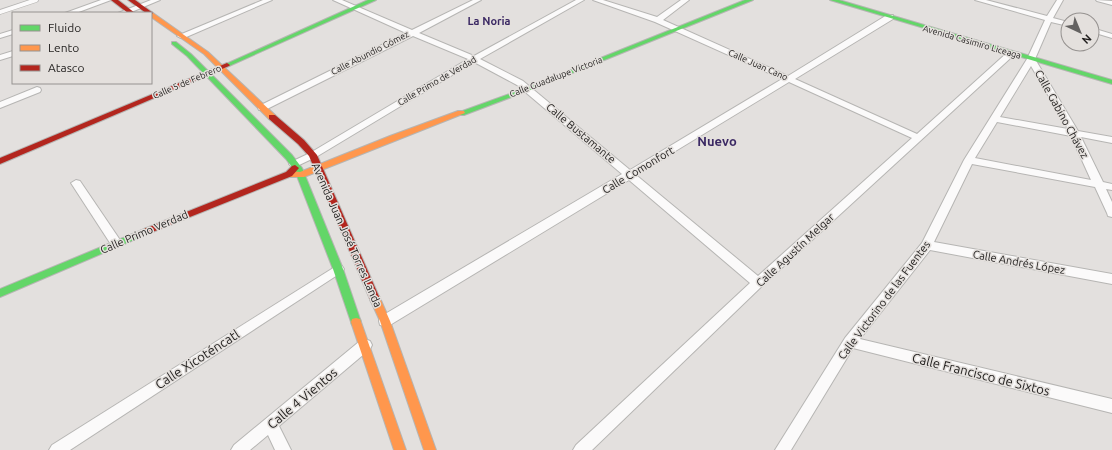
<svg xmlns="http://www.w3.org/2000/svg" width="1112" height="450" viewBox="0 0 1112 450" font-family="Ubuntu,sans-serif">
  <rect width="100%" height="100%" fill="#e3e0de"/>
  <g fill="none" stroke-linecap="round" stroke-linejoin="round">
    <defs>
      <polyline id="lane" points="0,12 36,0"/>
      <g id="street">
        <polygon points="101,0 111,0 76,13 65,13"/>
        <polygon points="151,0 160,0 129,13 118,13"/>
        <polygon points="263,0 272,0 184,38 181,38 177,36"/>
        <path d="M 333,0 L 342,0 L 412,30 L 473,0 L 481,0 L 419,33 L 474,56 L 576,0 L 584,0 L 480,59 L 523,81 L 630,170 L 782,79 L 655,22 L 593,0 L 603,0 L 657,17 L 681,0 L 689,0 L 663,20 L 788,76 L 887,15 L 893,15 L 893,19 L 795,79 L 917,134 L 1009,51 L 1012,51 L 1016,53 L 762,286 L 592,450 L 573,450 L 576,445 L 750,283 L 629,180 L 390,325 L 385,326 L 380,325 L 379,321 L 380,317 L 622,174 L 517,85 L 474,62 L 316,157 L 297,166 L 291,166 L 289,164 L 291,162 L 310,153 L 468,59 L 413,36 L 265,110 L 259,110 L 258,108 L 259,106 L 406,33 ZM 789,82 L 912,138 L 758,276 L 636,175 Z"/>
        <path d="M 975,0 L 986,0 L 1047,16 L 1057,0 L 1063,0 L 1053,18 L 1068,22 L 1068,26 L 1051,22 L 1035,59 L 1078,131 L 1112,137 L 1112,143 L 1081,137 L 1103,182 L 1112,184 L 1112,190 L 1106,189 L 1112,202 L 1112,217 L 1108,216 L 1107,213 L 1095,187 L 972,164 L 934,242 L 1112,274 L 1112,284 L 930,250 L 860,339 L 1112,399 L 1112,413 L 853,348 L 791,450 L 775,450 L 845,338 L 922,243 L 964,160 L 1027,59 L 1045,20 ZM 1031,66 L 1068,129 L 1000,117 ZM 997,122 L 1071,136 L 1091,180 L 975,158 Z"/>
        <polygon points="1096,0 1112,1 1112,5 1097,1"/>
        <polygon points="1092,28 1112,34 1112,38 1092,32"/>
        <polygon points="13,30 13,34 0,38 0,34"/>
        <polygon points="13,51 13,56 0,60 0,55"/>
        <polygon points="37,87 40,88 41,90 40,92 0,108 0,102"/>
        <polygon points="76,180 80,181 120,240 122,243 120,246 116,247 112,246 71,183"/>
        <polygon points="338,265 342,266 344,269 342,272 70,450 49,450 52,445"/>
        <polygon points="365,339 370,341 372,345 370,349 279,426 291,450 275,450 268,435 250,450 231,450 234,445 360,341"/>
      </g>
      <g id="fast">
        <polygon points="368,0 376,0 229,66 225,66 224,65"/>
        <polygon points="745,0 753,0 530,90 464,115 458,115 457,113 526,88"/>
        <polygon points="830,0 839,0 1112,80 1112,84"/>
        <polygon points="172,42 176,42 191,54 292,155 302,168 343,269 361,322 360,325 356,326 352,325 351,322 333,269 295,171 286,159 187,56 172,44"/>
        <polygon points="147,228 152,231 150,233 0,297 0,289"/>
      </g>
      <g id="slow">
        <polygon points="149,13 153,13 208,52 275,115 275,119 269,119 204,54 151,17 151,13"/>
        <polygon points="458,111 464,111 465,113 304,177 289,177 285,174 289,171 300,172 390,136"/>
        <polygon points="375,295 379,296 390,321 436,450 424,450 380,321 370,299 371,296"/>
        <polygon points="356,318 360,319 361,322 406,450 394,450 351,322 352,319"/>
      </g>
      <g id="jam">
        <polygon points="111,0 118,0 135,13 128,13"/>
        <polygon points="128,0 135,0 153,13 151,15 151,13 146,13"/>
        <polygon points="227,63 230,65 229,66 0,164 0,158"/>
        <polygon points="269,115 275,115 304,140 317,155 380,299 379,302 375,303 371,302 370,299 309,156 298,144 269,119"/>
        <polygon points="295,165 299,168 292,176 150,233 147,234 142,231 144,229 286,172 292,166"/>
      </g>
    </defs>
    <use href="#lane" stroke="#b6b5b3" stroke-width="5.5"/>
    <use href="#street" stroke="#b6b5b3" stroke-width="2"/>
    <use href="#fast" stroke="#b6b5b3" stroke-width="2"/>
    <use href="#slow" stroke="#b6b5b3" stroke-width="2"/>
    <use href="#jam" stroke="#b6b5b3" stroke-width="2"/>
    <use href="#lane" stroke="#fbfafa" stroke-width="4"/>
    <use href="#street" fill="#fbfafa" fill-rule="evenodd"/>
    <use href="#fast" fill="#63d668" fill-rule="evenodd"/>
    <use href="#slow" fill="#ff974d" fill-rule="evenodd"/>
    <use href="#jam" fill="#b3261e" fill-rule="evenodd"/>
  </g>
  <g text-anchor="middle" dominant-baseline="central" stroke-width="3" stroke-linejoin="round" paint-order="stroke">
    <g font-size="9" fill="#201e1d" stroke="#e4e0dd">
      <text transform="translate(972 42) rotate(16)">Avenida Casimiro Liceaga</text>
      <text transform="translate(370 53) rotate(-27)">Calle Abundio Gómez</text>
      <text transform="translate(758 65) rotate(24)">Calle Juan Cano</text>
      <text transform="translate(556 77) rotate(-21)">Calle Guadalupe Victoria</text>
      <text transform="translate(437 81) rotate(-30)">Calle Primo de Verdad</text>
      <text transform="translate(187 82) rotate(-23)">Calle 5 de Febrero</text>
    </g>
    <g font-size="11" font-weight="bold" fill="#3b2964" stroke="#e4e0dd">
      <text x="489" y="21">La Noria</text>
    </g>
    <g font-size="11" fill="#201e1d" stroke="#e4e0dd">
      <text transform="translate(1062 114) rotate(61)">Calle Gabino Chávez</text>
      <text transform="translate(581 133) rotate(40)">Calle Bustamante</text>
      <text transform="translate(638 170) rotate(-31)">Calle Comonfort</text>
      <text transform="translate(144 232) rotate(-23)">Calle Primo Verdad</text>
      <text transform="translate(347 235) rotate(66)">Avenida Juan José Torres Landa</text>
      <text transform="translate(795 250) rotate(-43)">Calle Agustín Melgar</text>
      <text transform="translate(1019 262) rotate(10)">Calle Andrés López</text>
      <text transform="translate(884 300) rotate(-53)">Calle Victorino de las Fuentes</text>
    </g>
    <g font-size="13" font-weight="bold" fill="#3b2964" stroke="#e4e0dd">
      <text x="717" y="141">Nuevo</text>
    </g>
    <g font-size="13" fill="#201e1d" stroke="#e4e0dd">
      <text transform="translate(197 359) rotate(-33)">Calle Xicoténcatl</text>
      <text transform="translate(981 374) rotate(14)">Calle Francisco de Sixtos</text>
      <text transform="translate(302 398) rotate(-40)">Calle 4 Vientos</text>
    </g>
  </g>
  <rect x="12" y="12" width="140" height="72" fill="#e4e0dd" stroke="#969290"/>
  <rect x="20" y="25" width="20" height="6" fill="#63d668" stroke="#969290"/>
  <text x="48" y="32" font-size="12" fill="#201e1d">Fluido</text>
  <rect x="20" y="45" width="20" height="6" fill="#ff974d" stroke="#969290"/>
  <text x="48" y="52" font-size="12" fill="#201e1d">Lento</text>
  <rect x="20" y="65" width="20" height="6" fill="#b3261e" stroke="#969290"/>
  <text x="48" y="72" font-size="12" fill="#201e1d">Atasco</text>
  <g transform="translate(1080 32) rotate(136)"><circle r="19" fill="#e4e0dd" stroke="#969290"/>
  <path d="M0-3L7 15L0 10L-7 15Z" fill="#646261"/>
  <text y="-6" font-size="11" font-weight="bold" text-anchor="middle" fill="#201e1d">N</text>
  </g>
</svg>
